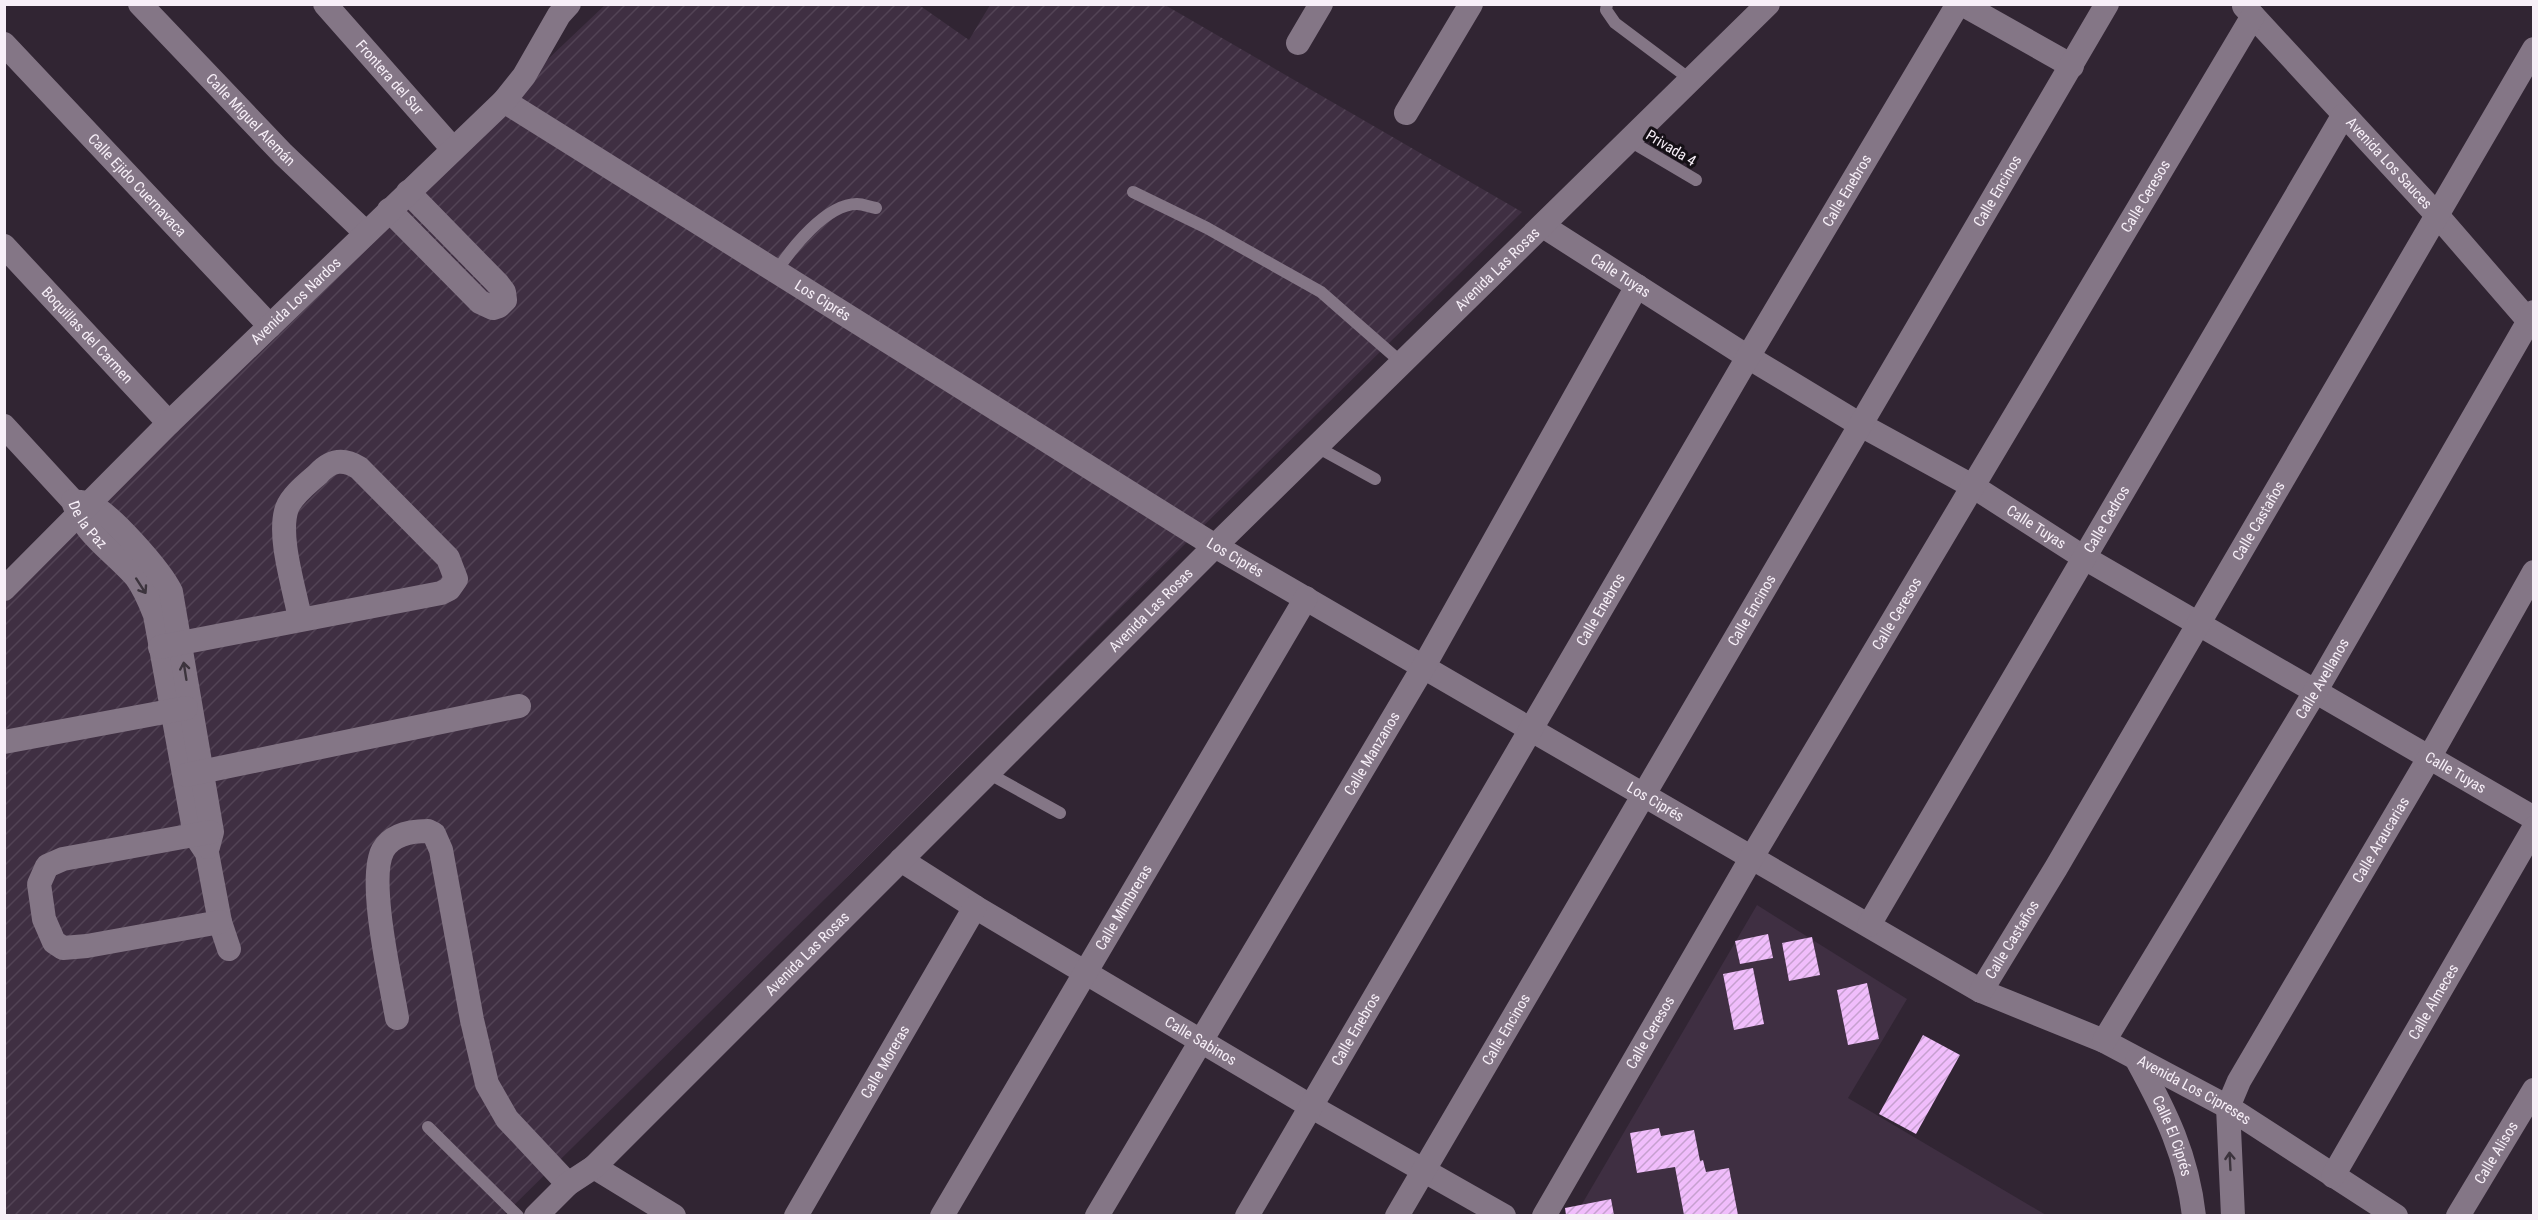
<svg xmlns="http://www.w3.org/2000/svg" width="2538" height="1220" viewBox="0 0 2538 1220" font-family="'Roboto Condensed',sans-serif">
  <defs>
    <pattern id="industrial-furrows" width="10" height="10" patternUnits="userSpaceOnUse" patternTransform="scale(1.5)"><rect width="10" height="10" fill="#3f2f42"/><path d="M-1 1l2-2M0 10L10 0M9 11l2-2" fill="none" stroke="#524355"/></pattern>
    <pattern id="building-hatch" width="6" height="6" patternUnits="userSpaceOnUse" patternTransform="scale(1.5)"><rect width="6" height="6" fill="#f0bdfb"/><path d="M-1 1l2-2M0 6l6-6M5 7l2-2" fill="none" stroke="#c6a0cf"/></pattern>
  </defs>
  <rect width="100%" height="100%" fill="#312533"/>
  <polygon fill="#3f2f42" points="1757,905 1907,999 1848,1098 2046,1215 1575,1216"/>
  <polygon fill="url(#industrial-furrows)" points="605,5 919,5 969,40 990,5 1165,5 1522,212 504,1215 5,1216 5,589 389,210"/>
  <g fill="url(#building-hatch)">
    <polygon points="1768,934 1773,958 1740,964 1735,941"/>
    <polygon points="1812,937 1820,975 1789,981 1782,943"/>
    <polygon points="1753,968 1764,1024 1734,1030 1723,974"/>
    <polygon points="1867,983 1879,1039 1848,1045 1837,990"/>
    <polygon points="1923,1035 1960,1055 1916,1134 1879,1114"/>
    <polygon points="1659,1128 1661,1136 1694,1130 1700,1161 1703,1160 1706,1172 1729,1168 1738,1215 1684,1215 1675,1167 1637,1173 1630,1133"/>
    <polygon points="1611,1199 1614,1215 1566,1215 1565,1208"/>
  </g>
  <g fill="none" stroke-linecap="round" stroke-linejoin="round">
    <g stroke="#847686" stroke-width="12">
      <polyline points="1607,4 1606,10 1615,23 1691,80"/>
      <polyline points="1630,141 1696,180"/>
      <polyline points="1133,192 1207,228 1321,292 1402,363"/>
      <path d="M 776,272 C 791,249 826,204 857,204 C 863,204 870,207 876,208"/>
      <polyline points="1317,447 1375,479"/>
      <polyline points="988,773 1060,813"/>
      <polyline points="428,1127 518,1216"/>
    </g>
    <g stroke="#847686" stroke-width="24">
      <path id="s1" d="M 140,4 L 283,154 L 366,233"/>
      <path id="s2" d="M 325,4 L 453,149"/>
      <polyline points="1962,4 2072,66"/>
      <path id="s3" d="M 2244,6 L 2437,215 L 2534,327"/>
      <polyline points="1298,43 1321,4"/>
      <path id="s4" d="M 4,44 L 270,326"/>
      <path id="s5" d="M 504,101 L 1215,546 L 1981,991 L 2104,1041 L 2228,1107 L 2396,1216"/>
      <polyline points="1406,113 1471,4"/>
      <polyline points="389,210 480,302 493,308 499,306 505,300 504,292 498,284 408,192"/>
      <path id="s6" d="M 1543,226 L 1748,357 L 1859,424 L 1974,487 L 2083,557 L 2534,818"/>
      <path id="s7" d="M 4,246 L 169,423"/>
      <path id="s8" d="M 4,426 L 73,501 C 82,532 115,553 136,577 C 145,589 150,602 155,615 L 195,835 L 207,853 L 220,922 L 229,949"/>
      <path d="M 73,501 C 78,502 83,502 87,503 C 109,511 161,571 171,592 L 212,832 L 208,847"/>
      <path id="s9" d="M 4,589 L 169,423 L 504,101 L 524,76 L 559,15 L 569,4"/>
      <path d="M 160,647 L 441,593 L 449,589 L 456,579 L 448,558 L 359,468 C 343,458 331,460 318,474 C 308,483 292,495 287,508 C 277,536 295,590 300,619"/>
      <polyline points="4,742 186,708"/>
      <polyline points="186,775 519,706"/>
      <polyline points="210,832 63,859 47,866 39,884 44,919 54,942 63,948 87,946 220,922"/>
      <path id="s10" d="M 901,860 L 975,907 L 1312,1107 L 1504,1216"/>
      <path id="s11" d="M 1869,925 L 2343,116"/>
      <path id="s12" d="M 1981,991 L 2056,868 L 2534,49"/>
      <path d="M 397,1018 C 391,982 367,879 383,850 C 392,834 412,831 428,831 L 434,834 L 441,850 L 472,1020 L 487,1084 L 507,1119 L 568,1184"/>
      <path id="s13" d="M 2104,1041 L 2315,692 L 2534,312"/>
      <path id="s14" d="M 2137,1060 C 2166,1113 2187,1155 2194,1216"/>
      <polyline points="594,1167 674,1216"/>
      <path id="s15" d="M 2333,1176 L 2534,828"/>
      <path id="s16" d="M 536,1216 L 568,1184 L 594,1167 L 1215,546 L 1768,4"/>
      <path id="s17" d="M 796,1216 L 975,907"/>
      <path id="s18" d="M 942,1216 L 1306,598"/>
      <path id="s19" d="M 1097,1216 L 1424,666 L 1637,286"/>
      <path id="s20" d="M 1247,1216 L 1748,357 L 1958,4"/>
      <path id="s21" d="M 1397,1216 L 2107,4"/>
      <path id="s22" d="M 1544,1216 L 1752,857 L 2253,16"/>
      <path id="s23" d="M 2233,1216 L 2228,1107 L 2239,1081 L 2429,758 L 2534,572"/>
      <path id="s24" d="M 2458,1216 L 2534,1090"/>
    </g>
  </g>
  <defs><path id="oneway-shaft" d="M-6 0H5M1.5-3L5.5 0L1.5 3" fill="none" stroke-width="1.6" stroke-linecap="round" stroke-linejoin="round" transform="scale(1.5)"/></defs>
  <g stroke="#3c343d">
    <use href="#oneway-shaft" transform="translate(141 586) rotate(57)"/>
    <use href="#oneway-shaft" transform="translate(185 671) rotate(-99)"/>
    <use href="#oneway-shaft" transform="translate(2230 1161) rotate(-93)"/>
  </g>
  <g text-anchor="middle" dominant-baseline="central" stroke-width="6" stroke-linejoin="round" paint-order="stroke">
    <g font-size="15" fill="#f7eff8" stroke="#151016">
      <text stroke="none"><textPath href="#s2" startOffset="98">Frontera del Sur</textPath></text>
      <text stroke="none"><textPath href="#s1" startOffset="160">Calle Miguel Alemán</textPath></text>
      <text transform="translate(1671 148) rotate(31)">Privada 4</text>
      <text stroke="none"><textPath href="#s3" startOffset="214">Avenida Los Sauces</textPath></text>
      <text stroke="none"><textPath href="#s4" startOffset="194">Calle Ejido Cuernavaca</textPath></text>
      <text stroke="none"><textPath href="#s20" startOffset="1188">Calle Enebros</textPath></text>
      <text stroke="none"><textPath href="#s21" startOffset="1188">Calle Encinos</textPath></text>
      <text stroke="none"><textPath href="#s22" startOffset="1184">Calle Ceresos</textPath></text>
      <text stroke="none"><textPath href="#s16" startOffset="1350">Avenida Las Rosas</textPath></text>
      <text stroke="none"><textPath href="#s6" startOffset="92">Calle Tuyas</textPath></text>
      <text stroke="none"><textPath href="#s9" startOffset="410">Avenida Los Nardos</textPath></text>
      <text stroke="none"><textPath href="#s5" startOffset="376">Los Ciprés</textPath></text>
      <text stroke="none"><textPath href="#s7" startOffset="122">Boquillas del Carmen</textPath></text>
      <text stroke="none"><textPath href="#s11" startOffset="470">Calle Cedros</textPath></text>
      <text stroke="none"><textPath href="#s12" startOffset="546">Calle Castaños</textPath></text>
      <text stroke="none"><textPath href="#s8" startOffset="130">De la Paz</textPath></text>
      <text stroke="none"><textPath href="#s6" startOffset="578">Calle Tuyas</textPath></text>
      <text stroke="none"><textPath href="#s5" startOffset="862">Los Ciprés</textPath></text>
      <text stroke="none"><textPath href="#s20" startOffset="702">Calle Enebros</textPath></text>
      <text stroke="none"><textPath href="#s16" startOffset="864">Avenida Las Rosas</textPath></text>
      <text stroke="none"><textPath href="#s21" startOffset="702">Calle Encinos</textPath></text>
      <text stroke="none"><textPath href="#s22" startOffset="698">Calle Ceresos</textPath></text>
      <text stroke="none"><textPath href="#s13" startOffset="423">Calle Avellanos</textPath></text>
      <text stroke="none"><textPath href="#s19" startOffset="538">Calle Manzanos</textPath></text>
      <text stroke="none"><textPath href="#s6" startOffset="1064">Calle Tuyas</textPath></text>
      <text stroke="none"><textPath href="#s5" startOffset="1348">Los Ciprés</textPath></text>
      <text stroke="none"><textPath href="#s23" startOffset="417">Calle Araucarias</textPath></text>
      <text stroke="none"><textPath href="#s18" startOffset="358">Calle Mimbreras</textPath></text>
      <text stroke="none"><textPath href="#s12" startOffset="60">Calle Castaños</textPath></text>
      <text stroke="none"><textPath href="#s16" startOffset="378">Avenida Las Rosas</textPath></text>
      <text stroke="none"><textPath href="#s15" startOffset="201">Calle Almeces</textPath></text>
      <text stroke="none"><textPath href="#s21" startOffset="216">Calle Encinos</textPath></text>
      <text stroke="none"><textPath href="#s20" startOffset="216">Calle Enebros</textPath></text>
      <text stroke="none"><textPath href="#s22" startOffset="212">Calle Ceresos</textPath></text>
      <text stroke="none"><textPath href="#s10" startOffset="350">Calle Sabinos</textPath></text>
      <text stroke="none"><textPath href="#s17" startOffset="178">Calle Moreras</textPath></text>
      <text stroke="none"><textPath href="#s5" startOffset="1960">Avenida Los Cipreses</textPath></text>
      <text stroke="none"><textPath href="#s14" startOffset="84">Calle El Ciprés</textPath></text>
      <text stroke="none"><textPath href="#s24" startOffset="74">Calle Alisos</textPath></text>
    </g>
  </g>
  <rect width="2538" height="1220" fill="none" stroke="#f7eff8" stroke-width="12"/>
</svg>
